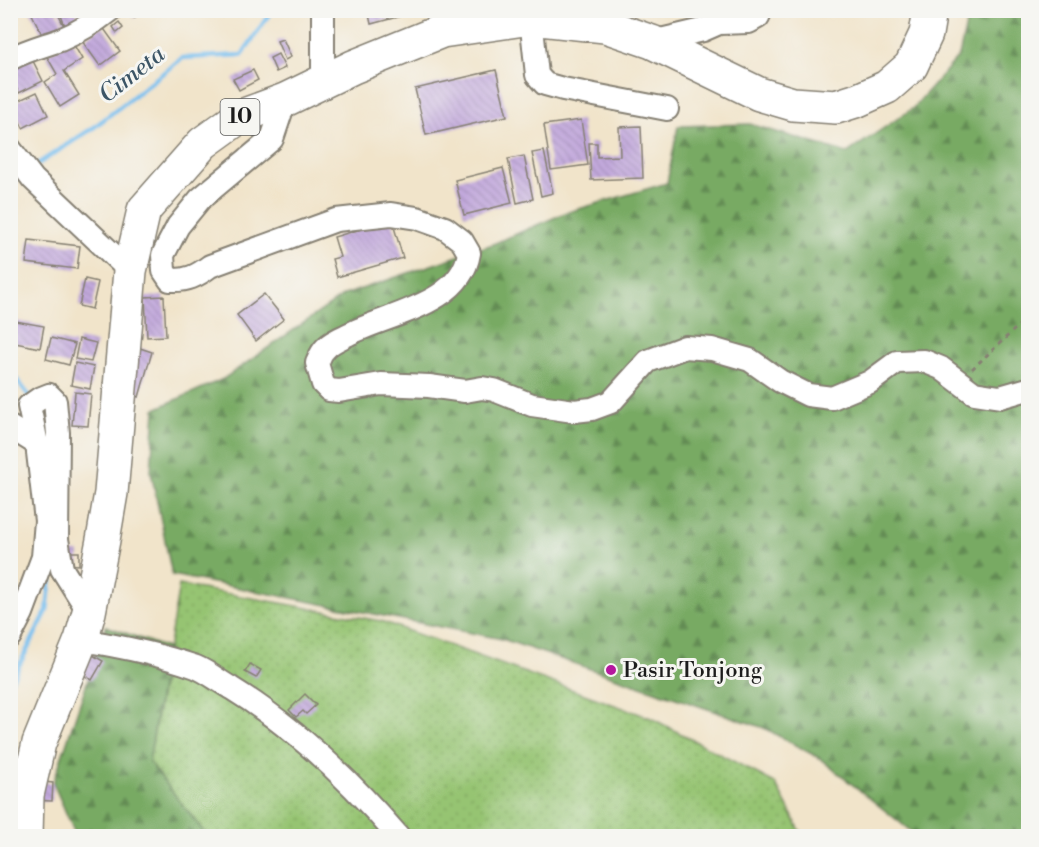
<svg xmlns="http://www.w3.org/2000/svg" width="1039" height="847" viewBox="0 0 1039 847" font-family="'Libre Bodoni',serif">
  <defs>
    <pattern id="grass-dots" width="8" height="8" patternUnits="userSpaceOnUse" patternTransform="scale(1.5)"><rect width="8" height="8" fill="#96c472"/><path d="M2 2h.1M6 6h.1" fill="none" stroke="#81a862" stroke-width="1.8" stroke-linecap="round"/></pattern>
    <pattern id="forest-firs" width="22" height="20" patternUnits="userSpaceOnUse" patternTransform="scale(1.5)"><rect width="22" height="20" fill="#78aa64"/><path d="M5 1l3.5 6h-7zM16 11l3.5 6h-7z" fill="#628a52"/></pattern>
    <pattern id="building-back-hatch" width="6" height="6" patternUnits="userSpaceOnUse" patternTransform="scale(1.5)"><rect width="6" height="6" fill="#c2a9dc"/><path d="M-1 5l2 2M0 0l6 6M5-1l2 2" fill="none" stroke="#a691bc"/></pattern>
  </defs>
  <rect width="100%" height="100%" fill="#f6f6f2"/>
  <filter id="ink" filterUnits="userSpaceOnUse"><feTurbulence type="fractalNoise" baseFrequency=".0167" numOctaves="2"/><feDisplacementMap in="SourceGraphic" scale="12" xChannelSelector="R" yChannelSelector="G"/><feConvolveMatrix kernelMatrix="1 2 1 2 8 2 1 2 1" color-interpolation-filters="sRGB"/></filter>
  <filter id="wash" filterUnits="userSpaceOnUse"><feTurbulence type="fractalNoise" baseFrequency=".008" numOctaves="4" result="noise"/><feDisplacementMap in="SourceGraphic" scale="24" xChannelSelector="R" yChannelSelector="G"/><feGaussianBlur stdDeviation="1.35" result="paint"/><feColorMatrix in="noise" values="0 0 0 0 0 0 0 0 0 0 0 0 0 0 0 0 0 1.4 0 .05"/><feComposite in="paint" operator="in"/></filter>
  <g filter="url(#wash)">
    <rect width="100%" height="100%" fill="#f1e4ca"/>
    <polygon fill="url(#grass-dots)" stroke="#597047" stroke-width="1.5" points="179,585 381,621 651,718 775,783 803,836 207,836 149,762"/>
    <g fill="url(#forest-firs)" stroke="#4a6340" stroke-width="1.5">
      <polygon points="969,11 1028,11 1028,836 917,836 819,758 764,728 502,639 172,575 151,472 155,409 223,379 344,295 493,244 565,213 667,183 678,126 750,124 847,153 913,108 959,56"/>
      <polygon points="106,626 167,648 149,762 207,836 76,836 53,783"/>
    </g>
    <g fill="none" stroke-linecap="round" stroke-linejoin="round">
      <g stroke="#77bfef" stroke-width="4.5">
        <polyline points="33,167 93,128 182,58 242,55 270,13 269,10"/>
        <polyline points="10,182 21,175"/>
        <polyline points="10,377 16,379 31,398"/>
        <polyline points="38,407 47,424"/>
        <polyline points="10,683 47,611 52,566"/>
      </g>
    </g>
    <g id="blocks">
      <g fill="url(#building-back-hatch)">
        <polygon points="30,10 56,10 66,30 45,41"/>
        <polygon points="59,10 76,10 79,21 65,26"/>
        <polygon points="129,10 144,10 134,18"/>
        <polygon points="368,10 420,10 420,11 371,24"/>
        <polygon points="119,22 123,28 117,33 113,27"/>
        <polygon points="102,26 120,51 100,66 82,41"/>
        <polygon points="283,39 291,57 285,60 277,41"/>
        <polygon points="71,40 82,59 64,71 79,95 60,107 45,82 57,74 46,55"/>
        <polygon points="278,54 285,68 276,72 270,58"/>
        <polygon points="31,57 43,81 19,93 10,75 10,67"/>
        <polygon points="253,70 258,80 239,90 233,79"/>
        <polygon points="496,70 507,116 426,135 415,89"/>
        <polygon points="37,92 48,115 23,128 11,104"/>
        <polygon points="581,120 588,165 551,170 544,125"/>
        <polygon points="641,126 643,178 591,180 589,143 597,143 597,157 620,156 619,127"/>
        <polygon points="544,151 553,193 541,196 532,153"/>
        <polygon points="524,156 533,199 517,203 508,159"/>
        <polygon points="503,168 512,203 464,215 455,180"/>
        <polygon points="392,220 403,258 337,277 332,259 340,257 334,237"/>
        <polygon points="29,240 80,246 77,269 26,263"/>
        <polygon points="85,279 98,282 92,309 79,306"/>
        <polygon points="264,294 284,319 256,341 237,315"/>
        <polygon points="164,296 166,336 147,337 145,297"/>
        <polygon points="10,320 44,326 40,348 10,342"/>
        <polygon points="51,338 75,344 69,365 46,359"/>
        <polygon points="79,339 96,343 91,362 75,359"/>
        <polygon points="134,346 152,352 139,397 121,392"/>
        <polygon points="75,363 94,367 90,389 71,385"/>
        <polygon points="75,392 91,394 88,426 72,425"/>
        <polygon points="67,552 79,552 79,565 66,564"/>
        <polygon points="84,650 103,661 92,680 73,669"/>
        <polygon points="250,664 261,670 256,678 245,672"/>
        <polygon points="305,694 316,705 306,714 303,711 296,717 289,710"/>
        <polygon points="33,781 53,783 52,801 32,800"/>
      </g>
    </g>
  </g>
  <g filter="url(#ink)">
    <use href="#blocks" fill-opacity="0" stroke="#868073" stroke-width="1.5"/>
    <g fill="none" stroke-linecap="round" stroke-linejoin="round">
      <defs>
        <g id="minor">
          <polyline points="323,10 323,81"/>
          <polyline points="531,18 537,75 545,84 563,89 667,109"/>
          <polyline points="652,42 703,30 719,23 749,22 758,17 761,10"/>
          <path d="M 10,59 C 26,50 43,46 60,40 C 79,32 94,23 110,10"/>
          <path d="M 285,100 L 272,139 L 200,199 L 178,226 L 163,255 L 164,271 L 170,280 C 187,281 197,276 210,266 L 336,220 L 391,214 L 417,218 L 445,228 L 462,241 L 469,253 C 461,305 387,314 347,335 C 339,339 329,343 324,350 C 321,353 319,359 317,363 L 323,384 L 329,390 L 339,391 L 381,384 L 429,386 L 465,391 L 482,388 L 494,390 L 532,405 L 574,411 L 592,409 L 611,402 L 648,361 L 685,347 L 712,349 L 750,360 L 780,381 L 808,395 L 832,398 L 870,382 L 897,362 L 924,361 L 941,368 L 974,393 L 1000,397 L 1028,389"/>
          <polyline points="10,149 33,179 130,271"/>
          <polyline points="10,427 37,444 29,406 39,399 49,395 55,401 58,433 57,539 62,569 89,612"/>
          <polyline points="10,636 22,613 43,557 46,521 37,444"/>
          <path d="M 81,640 C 119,646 159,654 196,667 C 208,672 220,682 231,688 C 296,728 349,779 398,836"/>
        </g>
        <polyline id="highway" points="26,836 27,795 39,743 81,640 89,612 103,540 111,493 130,271 144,210 203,143 239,117 285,100 353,67 442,31 531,18 605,26 652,42 759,94 793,104 836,107 858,100 887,87 911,66 926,34 930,10"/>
      </defs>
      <use href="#minor" stroke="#868073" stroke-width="26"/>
      <use href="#highway" stroke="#868073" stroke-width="36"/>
      <polyline stroke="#868073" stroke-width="3" stroke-dasharray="4.5 4.5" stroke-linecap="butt" points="972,369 1028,317"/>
      <use href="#minor" stroke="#fff" stroke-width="22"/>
      <use href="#highway" stroke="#fff" stroke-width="33"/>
    </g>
  </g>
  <circle fill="#b5179e" stroke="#f6f6f2" stroke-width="2" cx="611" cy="670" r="6"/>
  <g text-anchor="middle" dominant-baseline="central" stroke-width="6" stroke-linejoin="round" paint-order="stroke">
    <rect fill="#f6f6f2" stroke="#5d5d5c" stroke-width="1.5" x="220.5" y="99" width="39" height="36" rx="4.5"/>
    <g font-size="21" font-weight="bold" fill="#1c1c1c">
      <text x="240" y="117">10</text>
    </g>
    <g font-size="22" fill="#1c1c1c" stroke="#f6f6f2" text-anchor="start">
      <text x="623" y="670">Pasir Tonjong</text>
    </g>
    <g font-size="24" font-style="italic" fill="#3c5566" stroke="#f6f6f2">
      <text transform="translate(132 75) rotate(-38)">Cimeta</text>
    </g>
  </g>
  <rect width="1039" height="847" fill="none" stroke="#f6f6f2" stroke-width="36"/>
</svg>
